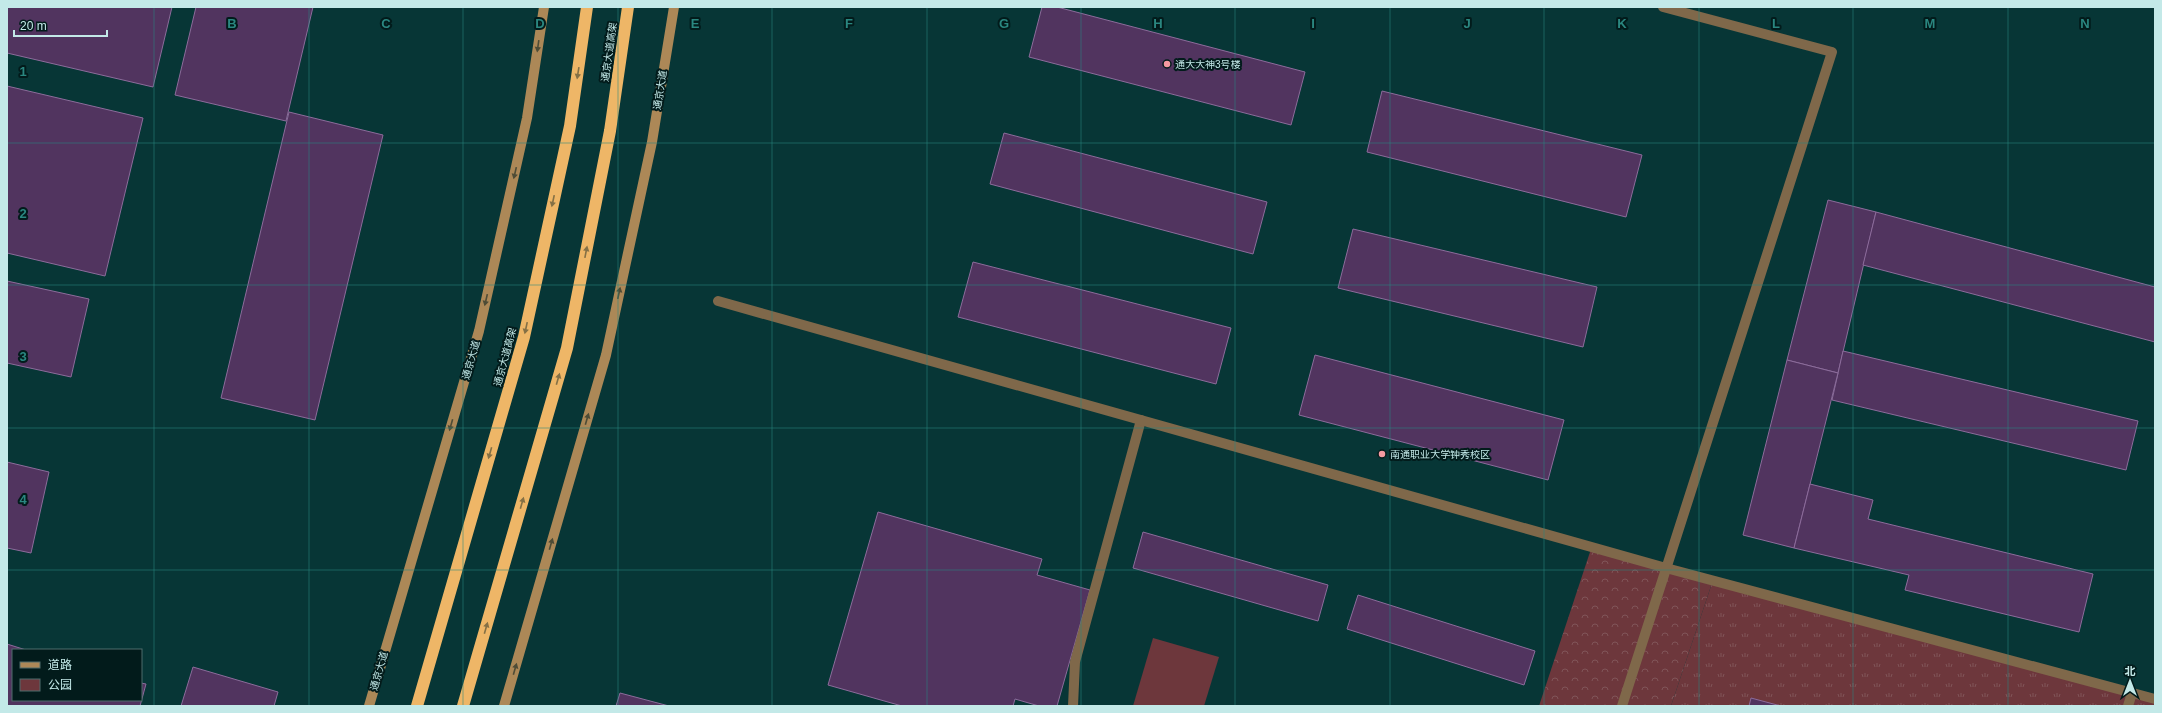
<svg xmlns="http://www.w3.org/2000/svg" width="2162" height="713" viewBox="0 0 2162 713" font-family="Helvetica,'Noto Sans SC',sans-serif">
  <defs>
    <pattern id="grass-tufts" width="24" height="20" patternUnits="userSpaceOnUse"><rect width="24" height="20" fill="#6d373c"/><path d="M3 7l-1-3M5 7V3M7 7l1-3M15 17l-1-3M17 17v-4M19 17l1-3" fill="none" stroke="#805458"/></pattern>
    <pattern id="forest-crowns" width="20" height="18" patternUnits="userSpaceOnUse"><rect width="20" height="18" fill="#6d373c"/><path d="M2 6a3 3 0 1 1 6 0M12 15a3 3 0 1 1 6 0" fill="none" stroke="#805458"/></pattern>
  </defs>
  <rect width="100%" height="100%" fill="#073636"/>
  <polygon fill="url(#grass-tufts)" points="1713,580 2155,699 2155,706 1671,706"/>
  <polygon fill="url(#forest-crowns)" points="1592,546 1713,580 1671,706 1539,706"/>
  <polygon fill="#6d373c" points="1153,638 1219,657 1204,706 1133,706"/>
  <g fill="#51345f" stroke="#8c6c9b">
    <polygon points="7,7 172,7 153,87 7,53"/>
    <polygon points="196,7 313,7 286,121 175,95"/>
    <polygon points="1042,7 1057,7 1305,72 1291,125 1029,57"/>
    <polygon points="7,86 143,118 105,276 7,253"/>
    <polygon points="1382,91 1642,155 1626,217 1367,152"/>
    <polygon points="289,112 383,135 315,420 221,398"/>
    <polygon points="1004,133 1267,202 1253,254 990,184"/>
    <polygon points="1828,200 1876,212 1838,373 1787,360"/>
    <polygon points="1876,212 2155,287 2155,342 1863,265"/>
    <polygon points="1353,229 1597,287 1583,347 1338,288"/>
    <polygon points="973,262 1231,328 1216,384 958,317"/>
    <polygon points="7,281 89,299 71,377 7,363"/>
    <polygon points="1843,351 2138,421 2126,470 1832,400"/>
    <polygon points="1315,355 1564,420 1548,480 1299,415"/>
    <polygon points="1787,360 1838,373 1794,548 1743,535"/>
    <polygon points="7,462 49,472 31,553 7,548"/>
    <polygon points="1810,484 1873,500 1868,519 2093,574 2079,632 1905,590 1909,575 1794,548"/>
    <polygon points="878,512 1042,559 1037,575 1090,590 1057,706 1039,706 1015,699 1013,706 902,706 828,685"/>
    <polygon points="1143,532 1328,585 1318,621 1133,568"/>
    <polygon points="1358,595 1535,651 1524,685 1347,629"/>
    <polygon points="7,644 26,650 13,650 13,700 141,700 141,683 146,684 140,706 7,706"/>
    <polygon points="193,667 278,692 274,706 181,706"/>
    <polygon points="620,693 669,706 616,706"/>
    <polygon points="1751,698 1781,706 1749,706"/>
  </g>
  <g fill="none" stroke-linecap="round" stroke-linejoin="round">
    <g stroke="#7f684a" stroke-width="10">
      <polyline points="1073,706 1075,662 1141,420"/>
      <polyline points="2128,706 2132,693"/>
    </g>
    <g stroke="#7f684a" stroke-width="10">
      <polyline points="718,301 1666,568 2155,699"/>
      <polyline points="1622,706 1832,52 1663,7"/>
    </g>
    <g stroke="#ac8857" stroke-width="10">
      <polyline points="369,706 479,331 527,118 544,7"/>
      <polyline points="504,706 606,355 652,142 674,7"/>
    </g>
    <g stroke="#eeb667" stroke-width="12">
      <polyline points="417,706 524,337 570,126 587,7"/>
      <polyline points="463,706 567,348 610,131 628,7"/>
    </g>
  </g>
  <defs><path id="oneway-solid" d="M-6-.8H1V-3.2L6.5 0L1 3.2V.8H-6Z"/></defs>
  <g fill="#4e4c36">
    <use href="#oneway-solid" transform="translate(538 46) rotate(98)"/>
    <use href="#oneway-solid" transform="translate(515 173) rotate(103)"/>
    <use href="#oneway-solid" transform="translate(619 293) rotate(-78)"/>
    <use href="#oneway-solid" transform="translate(486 300) rotate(103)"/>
    <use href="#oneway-solid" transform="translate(587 419) rotate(-74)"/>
    <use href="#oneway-solid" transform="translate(451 425) rotate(106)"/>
    <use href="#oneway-solid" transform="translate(551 544) rotate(-74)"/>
    <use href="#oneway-solid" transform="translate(515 669) rotate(-74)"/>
  </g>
  <g fill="#847045">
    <use href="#oneway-solid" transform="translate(578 73) rotate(99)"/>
    <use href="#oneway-solid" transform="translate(553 201) rotate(102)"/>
    <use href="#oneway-solid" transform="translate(586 252) rotate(-79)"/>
    <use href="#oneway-solid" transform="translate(526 328) rotate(102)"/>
    <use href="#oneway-solid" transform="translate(558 379) rotate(-74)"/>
    <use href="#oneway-solid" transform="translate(490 453) rotate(106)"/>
    <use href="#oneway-solid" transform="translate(522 503) rotate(-74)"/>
    <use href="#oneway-solid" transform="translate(486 628) rotate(-74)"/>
  </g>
  <path fill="none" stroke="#2a8780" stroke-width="1" stroke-opacity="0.55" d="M 154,7 L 154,706M 309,7 L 309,706M 463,7 L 463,706M 618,7 L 618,706M 772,7 L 772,706M 927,7 L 927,706M 1081,7 L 1081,706M 1235,7 L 1235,706M 1390,7 L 1390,706M 1544,7 L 1544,706M 1699,7 L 1699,706M 1853,7 L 1853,706M 2008,7 L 2008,706M 7,143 L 2155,143M 7,285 L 2155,285M 7,428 L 2155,428M 7,570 L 2155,570"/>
  <g fill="#f49aa1" stroke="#021b1b" stroke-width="1.5">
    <circle cx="1167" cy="64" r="4"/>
    <circle cx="1382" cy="454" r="4"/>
  </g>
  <g text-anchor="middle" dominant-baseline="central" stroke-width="4" stroke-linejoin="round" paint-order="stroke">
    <g font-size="10" fill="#c3e9e8" stroke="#021b1b">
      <text transform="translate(609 52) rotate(-82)">通京大道高架</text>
      <text transform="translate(660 90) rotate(-81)">通京大道</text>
      <text transform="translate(505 357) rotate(-75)">通京大道高架</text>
      <text transform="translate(471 360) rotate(-74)">通京大道</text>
      <text transform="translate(379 671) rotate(-74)">通京大道</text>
    </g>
    <g font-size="10" fill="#c3e9e8" stroke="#021b1b" text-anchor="start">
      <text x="1175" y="64">通大大神3号楼</text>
      <text x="1390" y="454">南通职业大学钟秀校区</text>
    </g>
  </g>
  <g font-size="13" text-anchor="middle" font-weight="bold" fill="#2a8780" stroke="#021b1b" stroke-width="4" stroke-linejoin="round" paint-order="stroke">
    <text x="232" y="28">B</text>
    <text x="386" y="28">C</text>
    <text x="540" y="28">D</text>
    <text x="695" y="28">E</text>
    <text x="849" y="28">F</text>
    <text x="1004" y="28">G</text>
    <text x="1158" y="28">H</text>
    <text x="1313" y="28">I</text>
    <text x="1467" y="28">J</text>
    <text x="1622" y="28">K</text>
    <text x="1776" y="28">L</text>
    <text x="1930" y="28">M</text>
    <text x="2085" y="28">N</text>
    <text x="23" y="76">1</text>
    <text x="23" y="218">2</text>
    <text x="23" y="361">3</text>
    <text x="23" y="504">4</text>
  </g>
  <rect width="2162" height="713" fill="none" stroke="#c3e9e8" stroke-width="16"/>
  <rect x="12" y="649" width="130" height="52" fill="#021b1b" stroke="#4f6d6d"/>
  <rect x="20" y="662" width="20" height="6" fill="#ac8857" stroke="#4f6d6d"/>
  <text x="48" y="669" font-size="12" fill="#c3e9e8">道路</text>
  <rect x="20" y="679" width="20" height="12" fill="#6d373c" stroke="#4f6d6d"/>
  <text x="48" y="689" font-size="12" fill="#c3e9e8">公园</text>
  <g transform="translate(2130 681)" stroke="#021b1b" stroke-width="3" paint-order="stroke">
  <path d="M0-3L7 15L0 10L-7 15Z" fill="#c3e9e8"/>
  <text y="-6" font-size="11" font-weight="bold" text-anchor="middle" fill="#c3e9e8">北</text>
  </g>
  <path d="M14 30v6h93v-6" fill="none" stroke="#c3e9e8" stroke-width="2"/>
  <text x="20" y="30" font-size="12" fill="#c3e9e8" stroke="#021b1b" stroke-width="3" paint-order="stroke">20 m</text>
</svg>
